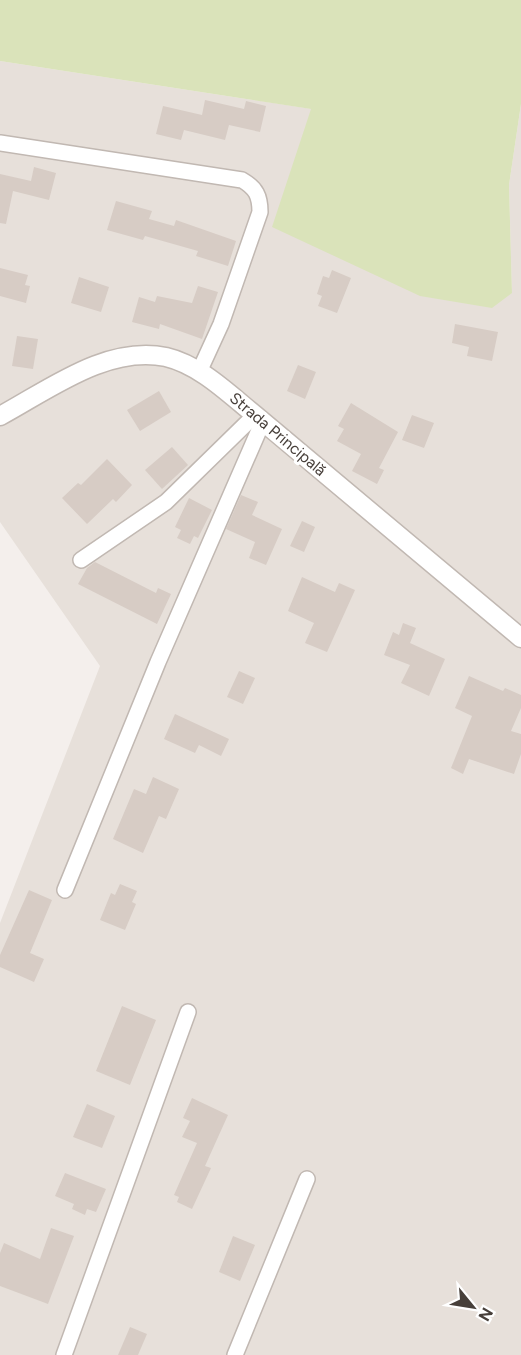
<svg xmlns="http://www.w3.org/2000/svg" width="521" height="1355" viewBox="0 0 521 1355" font-family="Figtree,sans-serif">
  <rect width="100%" height="100%" fill="#f4efec"/>
  <polygon fill="#e7e0da" points="0,61 312,109 512,293 509,185 521,104 521,1355 0,1355 0,923 100,666 0,522"/>
  <polygon fill="#dae3ba" points="0,0 521,0 521,104 509,185 512,293 492,308 420,296 272,227 311,109 0,61"/>
  <g fill="#d7ccc5">
    <polygon points="205,100 244,109 246,101 266,106 260,132 229,125 225,140 184,130 181,140 156,134 163,106 202,115"/>
    <polygon points="34,167 56,173 49,200 13,191 6,224 0,223 0,174 31,181"/>
    <polygon points="116,201 152,211 149,219 174,226 176,220 236,241 228,266 196,256 198,251 145,236 143,240 107,230"/>
    <polygon points="0,268 28,275 25,285 30,286 26,303 0,296"/>
    <polygon points="332,270 351,278 337,313 318,306 322,296 317,294 323,276 329,278"/>
    <polygon points="79,277 109,287 101,312 71,303"/>
    <polygon points="198,286 218,292 202,339 160,324 159,329 132,322 139,297 155,302 157,296 192,303"/>
    <polygon points="455,324 498,332 492,361 467,356 469,347 452,343"/>
    <polygon points="17,336 38,339 33,369 12,366"/>
    <polygon points="298,365 316,372 305,399 287,391"/>
    <polygon points="159,391 171,412 140,431 127,410"/>
    <polygon points="351,403 398,432 379,468 384,470 377,484 352,471 361,454 337,441 344,429 338,426"/>
    <polygon points="412,415 434,423 424,448 402,440"/>
    <polygon points="172,447 188,465 162,489 145,470"/>
    <polygon points="107,459 132,485 116,502 113,499 87,524 62,498 78,483 81,485"/>
    <polygon points="241,495 258,502 252,515 282,529 266,565 249,558 255,542 226,529"/>
    <polygon points="189,498 212,510 198,538 194,536 190,544 177,538 181,530 175,527"/>
    <polygon points="302,521 315,527 304,552 290,546"/>
    <polygon points="95,562 156,593 158,588 171,594 157,624 78,584 87,568"/>
    <polygon points="302,577 335,592 339,583 355,590 327,652 305,643 314,623 288,611"/>
    <polygon points="403,623 416,628 410,643 445,659 429,696 401,683 410,665 384,655 393,632 399,635"/>
    <polygon points="239,671 255,678 243,704 227,697"/>
    <polygon points="469,676 503,691 505,688 521,695 521,708 511,731 521,734 521,754 514,774 469,759 463,774 451,768 472,716 455,708"/>
    <polygon points="175,714 229,739 221,756 199,745 195,753 164,739"/>
    <polygon points="153,777 179,789 166,819 159,816 143,853 113,839 134,789 146,794"/>
    <polygon points="120,884 137,891 132,902 136,904 125,930 100,920 111,893 115,895"/>
    <polygon points="29,890 52,900 30,953 44,959 34,982 0,967 0,955"/>
    <polygon points="122,1006 156,1020 130,1085 96,1071"/>
    <polygon points="192,1098 228,1115 205,1166 211,1168 192,1209 177,1202 179,1197 174,1195 197,1143 182,1137 190,1121 183,1118"/>
    <polygon points="87,1104 115,1116 102,1148 73,1137"/>
    <polygon points="65,1173 106,1189 96,1212 87,1209 85,1215 72,1209 74,1204 55,1196"/>
    <polygon points="51,1228 74,1236 48,1304 0,1286 0,1253 4,1243 40,1259"/>
    <polygon points="233,1236 255,1245 240,1281 219,1272"/>
    <polygon points="130,1327 147,1334 138,1355 118,1355"/>
  </g>
  <g fill="none" stroke-linecap="round" stroke-linejoin="round">
    <defs>
      <g id="minor">
        <path d="M 0,143 L 242,180 C 256,188 260,196 260,212 L 221,324 L 199,372"/>
        <polyline points="81,560 166,502 255,415"/>
        <polyline points="65,890 158,662 263,421"/>
        <polyline points="64,1355 188,1012"/>
        <polyline points="235,1355 307,1179"/>
      </g>
      <path id="tertiary" d="M 0,416 C 50,389 107,345 166,357 C 200,365 229,394 255,415 L 521,638"/>
    </defs>
    <use href="#minor" stroke="#c1b8b2" stroke-width="18"/>
    <use href="#tertiary" stroke="#c1b8b2" stroke-width="21"/>
    <use href="#minor" stroke="#fff" stroke-width="15"/>
    <use href="#tertiary" stroke="#fff" stroke-width="18"/>
  </g>
  <g text-anchor="middle" dominant-baseline="central" stroke-width="6" stroke-linejoin="round" paint-order="stroke">
    <g font-size="16" fill="#473f3a" stroke="#fff">
      <text transform="translate(278 434) rotate(40)">Strada Principală</text>
    </g>
  </g>
  <g transform="translate(473 1307) rotate(120)" stroke="#ffffff" stroke-width="4.5" paint-order="stroke">
  <path d="M0-4.5L10 22L0 15L-10 22Z" fill="#473f3a"/>
  <text y="-9" font-size="16" font-weight="bold" text-anchor="middle" fill="#473f3a">N</text>
  </g>
</svg>
